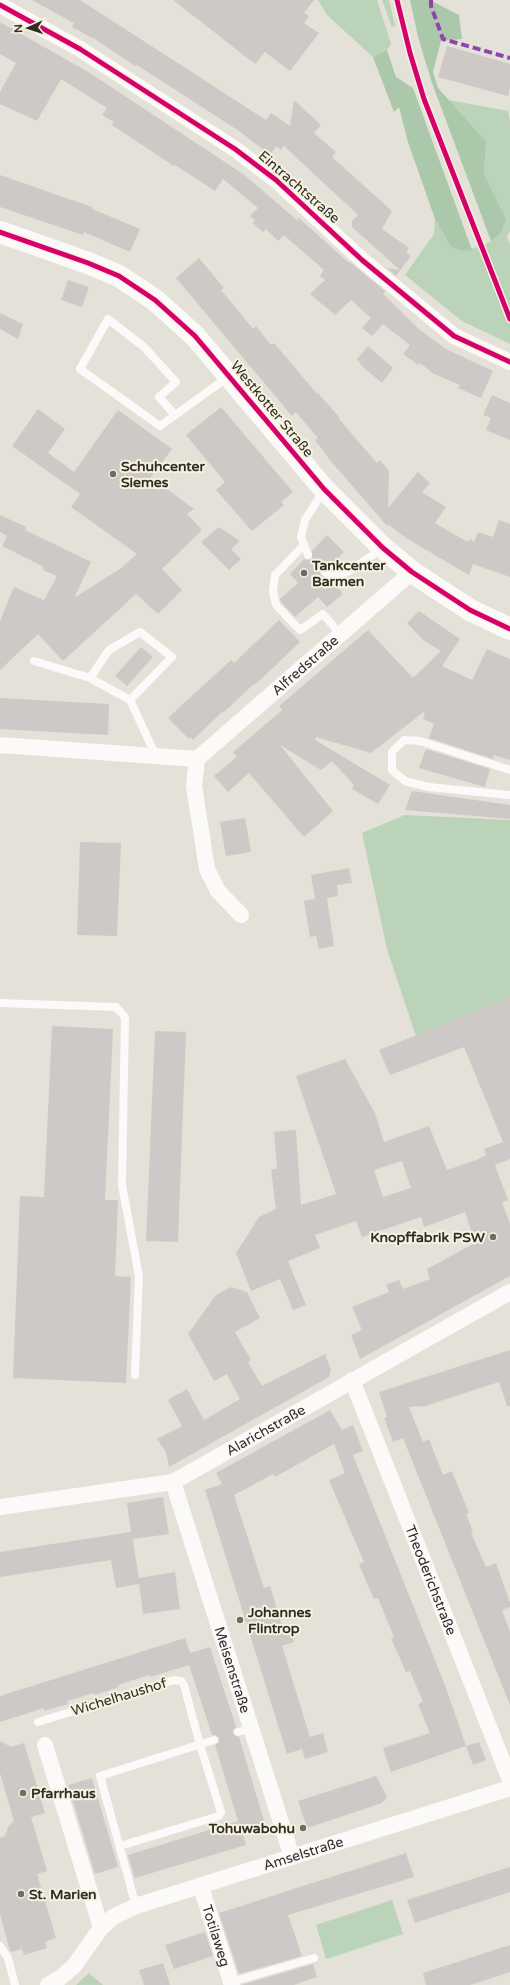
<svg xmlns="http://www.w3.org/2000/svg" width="510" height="1985" viewBox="0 0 510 1985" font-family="'Varela Round',sans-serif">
  <rect width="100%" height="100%" fill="#e4e1d8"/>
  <g fill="#bbd3b9">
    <polygon points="318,0 377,0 391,44 387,50 373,57 327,15"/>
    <polygon points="382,0 389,0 395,26 392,27"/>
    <polygon points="449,100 508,111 510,121 510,231 507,236 510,245 510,344 462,321 405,275 434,234 435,219 451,247 462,251 482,246 491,241 506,219 484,174 486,141"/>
    <polygon points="405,815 510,820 510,998 416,1036 387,949 362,833"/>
    <polygon points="392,1900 403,1934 326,1959 316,1925"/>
    <polygon points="89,1973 103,1985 76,1985"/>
  </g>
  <g fill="#abc9aa">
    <polygon points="410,0 430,0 459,15 462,39 441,41 433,72 438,88 486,141 484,174 506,219 501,232 491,241 432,83 418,37"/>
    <polygon points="387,50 396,77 413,88 472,250 462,251 451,247 435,219 408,142 399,107 394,112 373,57"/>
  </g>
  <g fill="#cec9c6" fill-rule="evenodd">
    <polygon points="32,0 80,0 266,120 271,113 290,126 294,100 321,125 314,133 336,152 332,157 392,211 382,229 409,248 406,252 411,256 396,276 387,268 400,270 352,227 352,221 358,215 284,146 281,150 276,146 270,155 239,131 137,65 135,66 92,37 92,38 72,27 74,23"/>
    <polygon points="173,0 314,0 304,13 309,16 304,23 319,33 290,71 265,52 255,64"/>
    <polygon points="0,22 90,73 243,174 297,220 299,218 348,262 351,263 385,291 383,294 420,330 446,349 493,371 481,398 458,388 460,385 434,374 420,363 418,365 403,354 410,345 383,324 372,336 362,328 371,318 351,300 335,315 310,294 325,280 320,276 324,270 284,235 278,241 266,229 263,232 253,223 255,220 250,216 258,208 223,179 215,191 175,165 174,166 112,125 114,122 102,115 107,108 61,79 37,121 0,104 0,92 16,63 0,54"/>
    <polygon points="447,46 510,64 510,87 508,96 438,77"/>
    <polygon points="0,175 92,207 92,209 140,229 130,252 84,232 83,235 0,207"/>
    <polygon points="199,258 224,288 221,290 253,329 256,326 271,345 274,343 317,394 318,393 340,418 339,419 377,463 380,460 389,471 388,508 418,472 430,483 422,492 446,507 435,523 448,531 468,542 470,539 474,542 478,532 493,537 499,520 510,524 510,577 473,564 469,575 406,538 388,524 388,527 329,459 315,440 318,438 296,412 292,416 176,278"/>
    <polygon points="68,280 89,287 82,307 61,300"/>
    <polygon points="0,313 23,324 18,339 0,329"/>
    <polygon points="368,346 393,368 382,383 362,366 357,359"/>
    <polygon points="492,395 510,403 510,440 486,430 491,418 483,415"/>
    <polygon points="221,407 293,492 281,502 284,505 252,531 216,490 225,482 186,435"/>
    <polygon points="38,409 65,429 48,453 74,472 118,410 172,449 151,477 194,509 187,514 202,530 162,569 182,590 158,614 136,594 63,661 38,634 0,670 0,621 14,587 44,600 57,576 43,570 44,567 2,546 7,536 0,532 0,515 26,527 25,530 91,562 74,598 120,569 137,554 71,507 80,494 12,446"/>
    <polygon points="219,527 240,541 231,549 241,559 229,570 201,542"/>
    <polygon points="327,535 344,552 329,568 325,567 321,568 320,574 327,580 332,581 343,594 327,607 318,597 295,617 281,602 280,599 298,583 290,574 304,559 308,560 312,559 312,551"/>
    <polygon points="419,611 460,639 442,666 472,680 487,649 510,659 510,760 494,755 493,759 429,738 434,724 423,719 425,711 371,753 316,737 315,740 390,785 378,804 352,789 354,785 332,761 321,770 280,745 333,811 304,837 249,773 228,792 214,776 237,757 233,752 282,710 279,706 368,630 413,678 441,651 423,640 407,623"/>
    <polygon points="279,620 300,642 255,685 254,684 224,712 223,711 193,740 191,737 189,739 168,718 231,660 234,663"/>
    <polygon points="141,647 153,657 127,686 115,676"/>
    <polygon points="0,698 109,704 108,735 0,729"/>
    <polygon points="426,749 490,769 485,787 419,768"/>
    <polygon points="412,791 510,805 510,819 405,810"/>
    <polygon points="245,818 251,852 226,856 220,822"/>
    <polygon points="80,842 121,843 117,936 77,935"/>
    <polygon points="349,868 352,883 337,885 338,896 327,898 334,946 319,949 316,936 310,937 304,901 315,899 311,875"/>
    <path d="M 510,998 L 510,1159 L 495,1165 L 508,1200 L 502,1202 L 510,1224 L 510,1276 L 360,1359 L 351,1335 L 362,1330 L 352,1307 L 389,1292 L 386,1285 L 399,1280 L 403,1289 L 430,1279 L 427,1269 L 475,1243 L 465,1212 L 424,1227 L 421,1217 L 362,1237 L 356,1221 L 315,1235 L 320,1248 L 288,1261 L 306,1305 L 293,1310 L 280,1279 L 251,1291 L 236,1253 L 259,1217 L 276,1209 L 271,1169 L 277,1169 L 274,1132 L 296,1130 L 301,1205 L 336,1194 L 296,1076 L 345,1059 L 375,1113 L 384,1142 L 429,1126 L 447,1170 L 476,1160 L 486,1155 L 484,1149 L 503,1142 L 464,1047 L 390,1075 L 379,1050 ZM 402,1161 L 411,1188 L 383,1197 L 374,1170 Z"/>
    <polygon points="52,1026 113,1029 105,1200 118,1200 115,1276 131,1277 126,1383 13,1378 20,1196 44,1197"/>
    <polygon points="155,1031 186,1032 178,1242 146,1241"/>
    <polygon points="231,1287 247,1292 260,1318 235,1332 251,1360 248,1362 262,1386 325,1354 331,1370 329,1377 169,1467 166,1452 157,1439 182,1426 168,1400 187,1389 204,1420 240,1399 227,1374 214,1381 188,1334 216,1295"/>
    <polygon points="510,1350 510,1406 507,1406 499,1382 425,1406 409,1407 423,1442 429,1439 443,1475 452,1471 469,1513 466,1514 473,1532 471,1533 486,1567 496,1563 510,1603 510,1607 502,1610 510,1632 510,1705 403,1438 393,1442 384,1418 387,1417 379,1392"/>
    <polygon points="330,1410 342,1430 353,1425 363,1451 353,1455 445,1685 466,1746 479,1742 486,1760 473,1765 466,1746 391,1772 383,1748 430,1733 418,1704 423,1702 410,1671 406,1672 391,1638 394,1637 378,1598 374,1599 369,1588 359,1564 364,1562 329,1480 345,1473 334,1444 275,1477 273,1474 234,1495 264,1588 270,1586 283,1629 290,1627 294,1642 282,1646 310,1737 323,1733 328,1752 305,1759 302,1749 287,1754 205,1490 222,1484 216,1473"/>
    <polygon points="163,1497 169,1534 133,1539 135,1555 139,1578 175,1572 180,1609 143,1614 139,1584 116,1588 111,1560 0,1577 0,1552 131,1532 127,1503"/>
    <polygon points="185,1638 190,1653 210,1647 236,1727 233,1730 233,1734 239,1737 265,1824 242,1830 246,1845 135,1878 128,1855 238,1821 215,1745 219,1742 219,1738 216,1735 212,1735 189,1665 150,1677 149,1675 118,1685 119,1687 95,1695 94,1693 67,1701 68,1704 44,1711 44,1708 0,1722 0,1696"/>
    <polygon points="0,1741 11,1747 24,1743 45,1813 31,1817 47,1871 37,1874 56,1938 45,1942 47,1948 24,1955 22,1949 11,1952 10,1951 0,1914 0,1838 5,1836 8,1827 14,1821 0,1773"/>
    <polygon points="376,1776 387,1797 382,1803 307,1828 298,1801"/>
    <polygon points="92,1778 118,1867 95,1874 68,1785"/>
    <polygon points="406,1853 414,1877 288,1915 302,1956 239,1974 219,1913"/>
    <polygon points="510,1867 510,1892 415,1923 407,1900"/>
    <polygon points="205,1932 213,1956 174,1969 165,1945"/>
    <polygon points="510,1945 510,1972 470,1985 426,1985 423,1973"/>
    <polygon points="163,1963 170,1985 144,1985 139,1970"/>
    <polygon points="313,1964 317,1977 294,1985 241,1985"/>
  </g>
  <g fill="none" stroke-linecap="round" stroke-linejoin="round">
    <g stroke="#fbfaf9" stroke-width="8">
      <polyline points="175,415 159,397 176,382 144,347 108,319 80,369 160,426 228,377"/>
      <polyline points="304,545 275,575 273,591 276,605 300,630 323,614 341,635"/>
      <polyline points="308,555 301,537 305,520 324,490"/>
      <polyline points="325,572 330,576 340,575 349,571 383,548"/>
      <polyline points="34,661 90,678 130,700 172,657 140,632 109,650 90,678"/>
      <polyline points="130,700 156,756"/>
      <polyline points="509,795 429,787 405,781 392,770 392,752 404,740 420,741 510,770"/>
      <polyline points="0,1003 116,1007 125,1017 122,1185 139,1276 135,1375"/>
      <polyline points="38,1722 174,1680 181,1681 184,1685 200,1745 221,1812 219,1816 120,1846"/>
      <polyline points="238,1732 252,1728"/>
      <polyline points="136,1906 100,1776 214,1740"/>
      <polyline points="0,1946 8,1958 15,1985"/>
      <polyline points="231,1982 314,1958"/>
    </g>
    <g stroke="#fbfaf9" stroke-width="16">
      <polyline points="0,5 80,49 235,149 276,180 362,260 454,336 510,362"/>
      <polyline points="0,745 197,759"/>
      <path id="s1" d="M 241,915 L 218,891 L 207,869 L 194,786 L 197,759 L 412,572"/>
      <path id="s2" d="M 352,1380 L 510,1780"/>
      <path id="s3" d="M 173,1482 L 292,1857"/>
      <path id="s4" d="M 0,1507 L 173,1482 L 510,1292"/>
      <polyline points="45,1745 101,1928"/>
      <path id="s5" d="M 201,1887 L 232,1985"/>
      <path id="s6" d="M 48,1985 L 60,1978 L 74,1966 L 101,1928 L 113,1917 L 136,1906 L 510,1788"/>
    </g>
    <polyline stroke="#fbfaf9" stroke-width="22" points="0,232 88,263 119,276 155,300 195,336 324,489 383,548 412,572 470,610 510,629"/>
    <polyline stroke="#8e44ad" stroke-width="4" stroke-dasharray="8 4" stroke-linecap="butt" points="431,0 431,6 443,39 510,58"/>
    <defs>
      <g id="cycleway">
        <polyline points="397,0 410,53 424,99 510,319"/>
        <polyline points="0,5 80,49 235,149 276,180 362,260 454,336 510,362"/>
        <polyline points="0,232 88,263 119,276 155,300 195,336 324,489 383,548 412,572 470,610 510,629"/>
      </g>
    </defs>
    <use href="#cycleway" stroke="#f7f2df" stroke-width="8"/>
    <use href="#cycleway" stroke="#d6006c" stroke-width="5"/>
  </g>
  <g fill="#6e6c64" stroke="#f7f2df" stroke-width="1.5">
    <circle cx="113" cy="474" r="4"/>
    <circle cx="304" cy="573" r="4"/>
    <circle cx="493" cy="1237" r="4"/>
    <circle cx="240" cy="1620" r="4"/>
    <circle cx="23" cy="1793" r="4"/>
    <circle cx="303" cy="1828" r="4"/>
    <circle cx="21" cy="1894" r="4"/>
  </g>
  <g text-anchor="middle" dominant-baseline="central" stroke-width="4" stroke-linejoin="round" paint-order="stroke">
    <g font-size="14" fill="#2f2d26" stroke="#f7f2df">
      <text transform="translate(299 187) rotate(41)">Eintrachtstraße</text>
      <text transform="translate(272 409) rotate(50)">Westkotter Straße</text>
      <text stroke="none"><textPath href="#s1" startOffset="312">Alfredstraße</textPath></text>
      <text stroke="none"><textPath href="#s4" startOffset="281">Alarichstraße</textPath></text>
      <text stroke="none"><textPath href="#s2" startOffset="215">Theoderichstraße</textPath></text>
      <text stroke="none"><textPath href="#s3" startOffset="197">Meisenstraße</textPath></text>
      <text transform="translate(119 1697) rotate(-17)">Wichelhaushof</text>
      <text stroke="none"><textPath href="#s6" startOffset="296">Amselstraße</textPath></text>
      <text stroke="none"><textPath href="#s5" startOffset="51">Totilaweg</textPath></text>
    </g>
    <g font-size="14" font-weight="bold" fill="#2f2d26" stroke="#f7f2df" text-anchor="start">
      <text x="121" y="466">Schuhcenter<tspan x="121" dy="16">Siemes</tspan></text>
      <text x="312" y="565">Tankcenter<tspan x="312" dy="16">Barmen</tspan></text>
      <text x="485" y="1237" text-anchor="end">Knopffabrik PSW</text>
      <text x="248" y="1612">Johannes<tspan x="248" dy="16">Flintrop</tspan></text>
      <text x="31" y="1793">Pfarrhaus</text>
      <text x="295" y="1828" text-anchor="end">Tohuwabohu</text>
      <text x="29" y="1894">St. Marien</text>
    </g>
  </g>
  <g transform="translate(28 28) rotate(267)" stroke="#f7f2df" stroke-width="3" paint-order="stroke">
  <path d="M0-3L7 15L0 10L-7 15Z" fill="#2f2d26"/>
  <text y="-6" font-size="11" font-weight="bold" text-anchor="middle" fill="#2f2d26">N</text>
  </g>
</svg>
